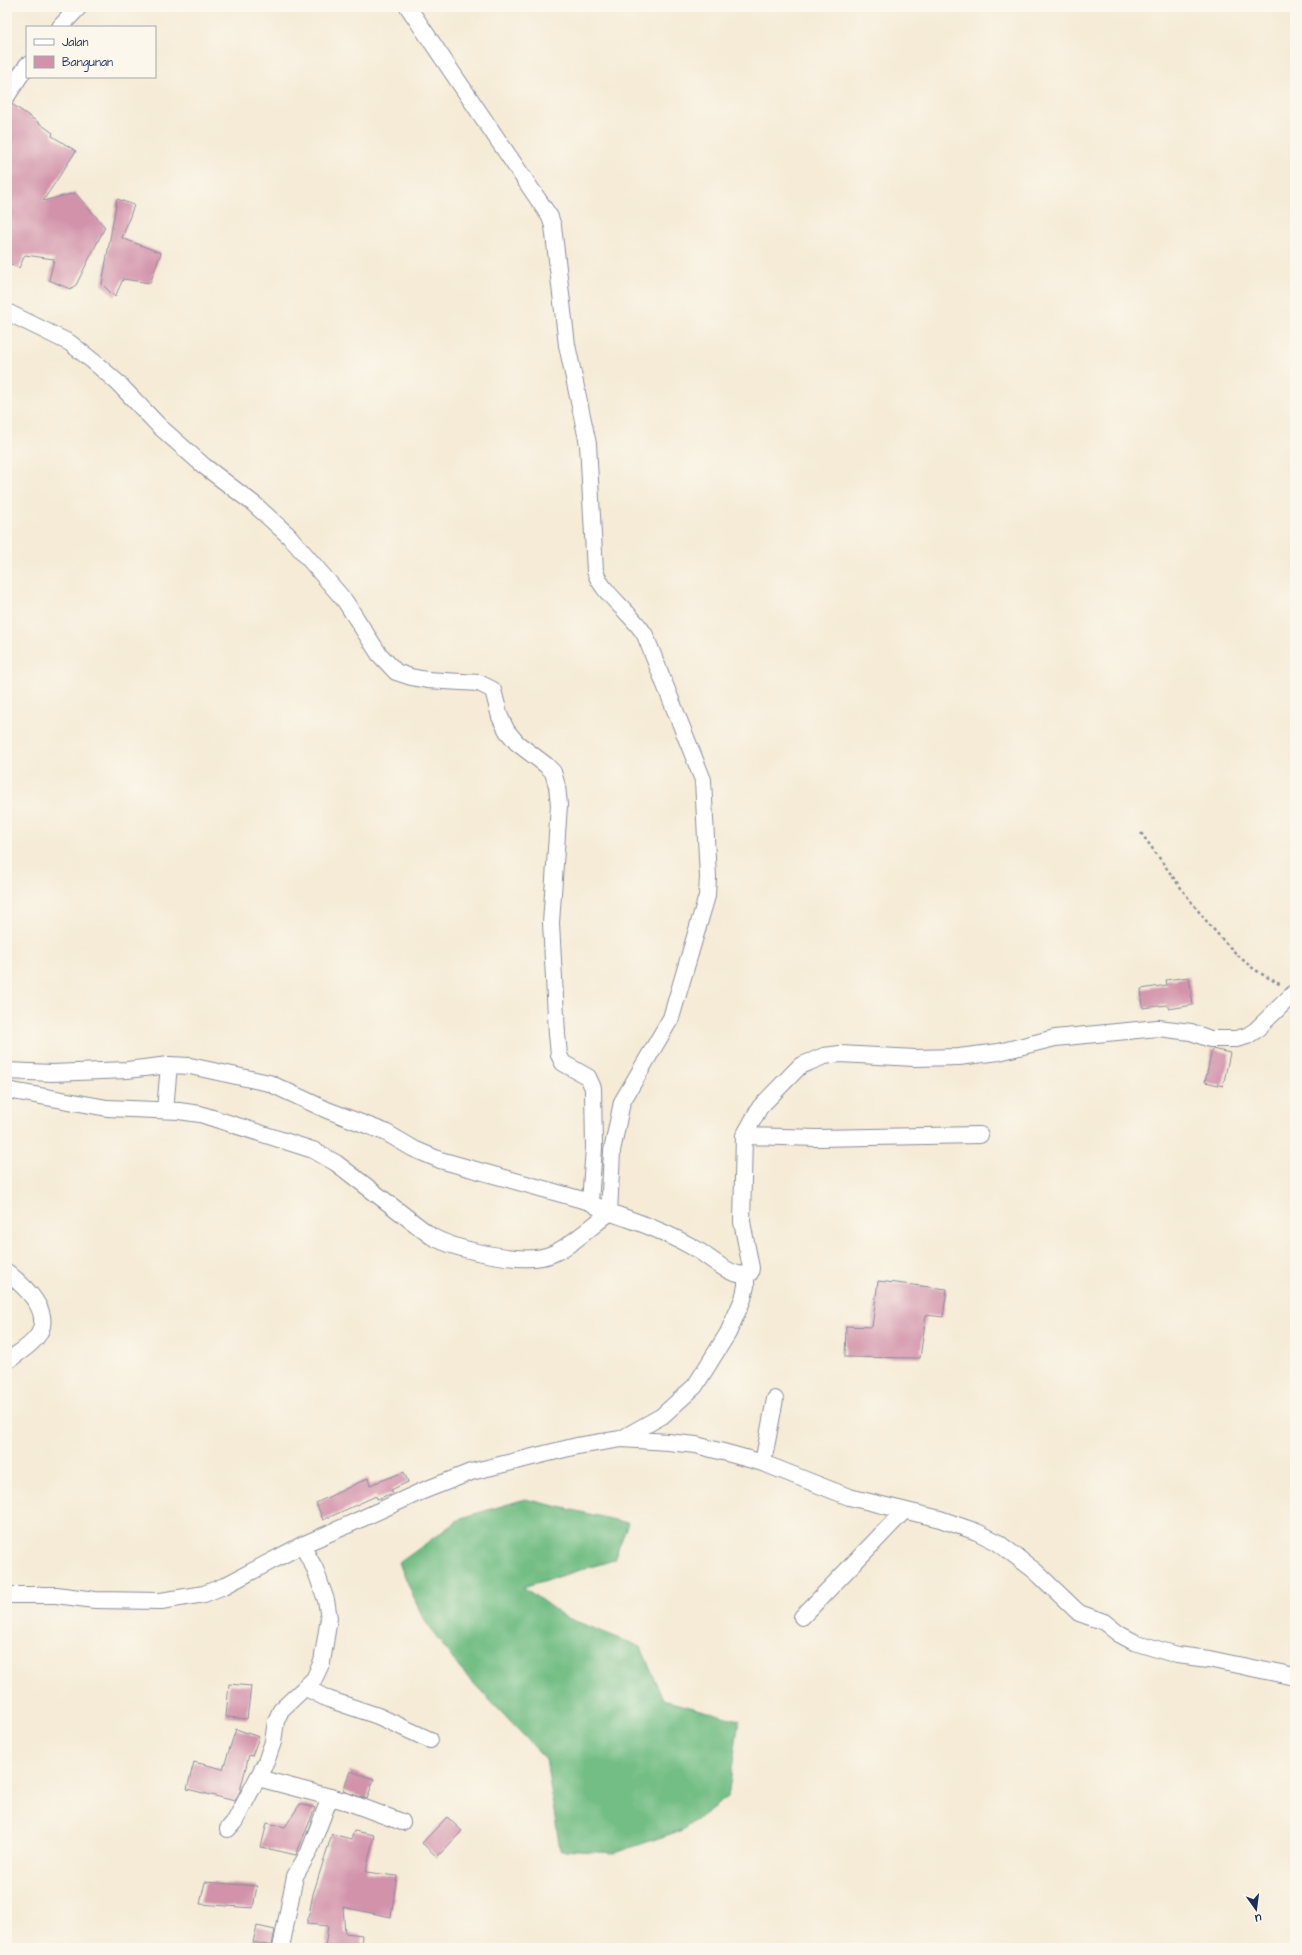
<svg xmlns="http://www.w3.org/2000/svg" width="1302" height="1955" viewBox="0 0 1302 1955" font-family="'Architects Daughter',sans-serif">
  <rect width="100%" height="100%" fill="#fbf7ec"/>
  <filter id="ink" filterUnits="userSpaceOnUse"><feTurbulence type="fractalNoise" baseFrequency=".025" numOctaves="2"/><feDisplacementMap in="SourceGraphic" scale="8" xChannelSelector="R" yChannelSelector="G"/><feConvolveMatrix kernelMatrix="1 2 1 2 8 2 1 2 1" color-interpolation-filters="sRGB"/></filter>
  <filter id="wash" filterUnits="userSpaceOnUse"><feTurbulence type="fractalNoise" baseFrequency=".012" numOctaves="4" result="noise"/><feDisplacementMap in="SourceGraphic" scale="16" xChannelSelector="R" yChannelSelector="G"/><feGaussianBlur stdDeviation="0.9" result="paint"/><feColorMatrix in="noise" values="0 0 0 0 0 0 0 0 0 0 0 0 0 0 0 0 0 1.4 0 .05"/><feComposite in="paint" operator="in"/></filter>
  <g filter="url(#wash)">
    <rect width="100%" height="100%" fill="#f5ebd6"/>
    <polygon fill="#73be85" stroke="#477672" points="525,1499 628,1523 614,1560 523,1587 565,1617 641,1647 663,1700 739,1720 728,1797 682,1830 615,1853 560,1850 546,1759 460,1669 423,1618 399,1563 461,1518"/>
    <g id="blocks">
      <g fill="#d293aa">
        <polygon points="12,104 53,133 52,136 76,151 43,201 75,193 105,227 76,285 70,289 49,280 54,259 25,255 19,268 7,262 7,112"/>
        <polygon points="117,199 134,205 122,238 161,253 150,283 123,279 115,297 102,284"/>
        <polygon points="1189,977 1193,1005 1169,1009 1167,1005 1143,1008 1141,989 1167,985 1166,980"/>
        <polygon points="1212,1049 1230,1053 1223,1086 1205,1082"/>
        <polygon points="878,1281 947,1289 943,1317 926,1315 920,1358 845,1357 846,1326 872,1327"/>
        <polygon points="404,1472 408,1482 391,1490 393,1493 377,1499 376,1496 323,1520 316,1503 368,1478 370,1485"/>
        <polygon points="229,1684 251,1686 247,1719 226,1717"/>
        <polygon points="236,1729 259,1737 252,1756 249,1755 240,1791 235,1801 187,1789 194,1762 223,1769"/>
        <polygon points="350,1771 374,1779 367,1799 343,1791"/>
        <polygon points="300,1804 315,1808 296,1855 261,1847 267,1823 285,1827"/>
        <polygon points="447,1817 462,1831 437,1857 422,1843"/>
        <polygon points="354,1831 374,1835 366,1872 397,1876 391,1917 343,1907 345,1933 362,1935 361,1948 325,1948 328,1926 307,1924 313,1894 332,1834 351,1839"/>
        <polygon points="205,1882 257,1886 253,1908 200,1904"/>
        <polygon points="257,1926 275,1930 272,1946 253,1942"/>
      </g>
    </g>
  </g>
  <g filter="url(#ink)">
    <use href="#blocks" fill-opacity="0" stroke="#888d9a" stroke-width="1"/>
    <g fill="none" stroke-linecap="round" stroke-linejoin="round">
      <defs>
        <g id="street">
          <polyline points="60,27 79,7"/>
          <polyline points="7,96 27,65"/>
          <path d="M 7,312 L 70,343 L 94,362 L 118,383 L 160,427 L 204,466 L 254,504 L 289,536 L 345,601 L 379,654 L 396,672 L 411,677 L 427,680 L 479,683 L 493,690 L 500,717 L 507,731 L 517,743 L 546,765 L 553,772 L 557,786 L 559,805 L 551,923 L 557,1034 L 559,1055 L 563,1063 L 588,1077 L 593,1088 L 594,1148 L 590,1202 C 602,1211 615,1214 629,1219 C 652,1227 675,1237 696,1249 C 710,1257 734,1281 750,1273 L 751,1268 L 742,1222 L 744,1136 L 760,1107 L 800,1066 L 824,1056 L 840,1054 L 915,1058 L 959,1057 L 999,1052 L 1055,1038 L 1158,1028 L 1191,1032 L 1210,1039 L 1236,1039 L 1247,1036 L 1256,1030 L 1295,992"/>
          <polyline points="7,1071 52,1073 127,1070 169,1065 190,1066 269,1083 327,1110 385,1132 414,1149 440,1160 590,1202"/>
          <path d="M 7,1090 L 107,1108 L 179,1111 L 200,1114 L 313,1150 L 336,1163 L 431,1236 C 456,1250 526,1266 552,1254 C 571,1246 592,1226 609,1213 L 612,1151 L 622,1102 L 671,1018 L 707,896 L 708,877 L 703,780 L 645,635 C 632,613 602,594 595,571 L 588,444 L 567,345 L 553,226 L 550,217 L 408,7"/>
          <polyline points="165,1110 169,1065"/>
          <polyline points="744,1136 817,1138 980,1135"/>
          <path d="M 7,1272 C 24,1286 56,1313 36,1338 C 29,1347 17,1354 7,1361"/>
          <polyline points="621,1439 662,1416 695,1386 728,1333 743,1299 746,1286 746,1275"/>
          <polyline points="763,1463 775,1399"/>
          <polyline points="7,1595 56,1595 95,1600 161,1601 204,1594 224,1586 302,1545 339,1529 420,1492 471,1472 577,1446 621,1439 668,1442 696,1445 727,1453 763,1463 849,1497 940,1519 977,1532 997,1542 1013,1554 1035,1571 1079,1613 1104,1622 1119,1634 1134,1642 1177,1655 1209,1659 1295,1677"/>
          <polyline points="802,1617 904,1511"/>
          <polyline points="306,1688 328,1699 378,1716 430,1740"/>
          <polyline points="258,1778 330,1797 309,1852 295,1876 281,1948"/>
          <polyline points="330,1797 348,1802 402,1822"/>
          <polyline points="228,1829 235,1821 266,1762 273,1742 276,1721 281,1710 314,1679 322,1662 329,1618 326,1600 315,1569 302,1545"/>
        </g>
      </defs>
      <use href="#street" stroke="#888d9a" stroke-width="18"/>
      <path stroke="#888d9a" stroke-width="2.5" stroke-dasharray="3 3" stroke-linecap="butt" d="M 1141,833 C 1174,877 1208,931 1250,966 C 1259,973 1271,979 1281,985"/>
      <use href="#street" stroke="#fff" stroke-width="16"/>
    </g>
  </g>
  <rect width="1302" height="1955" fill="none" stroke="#fbf7ec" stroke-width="24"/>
  <rect x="26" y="26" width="130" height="52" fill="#fbf7ec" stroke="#a1a7b3"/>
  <rect x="34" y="39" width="20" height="6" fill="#ffffff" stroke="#a1a7b3"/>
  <text x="62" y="46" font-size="12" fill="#1b2f5e">Jalan</text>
  <rect x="34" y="56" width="20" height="12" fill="#d293aa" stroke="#a1a7b3"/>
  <text x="62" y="66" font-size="12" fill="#1b2f5e">Bangunan</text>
  <g transform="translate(1256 1909) rotate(166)" stroke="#fbf7ec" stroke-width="3" paint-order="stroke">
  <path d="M0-3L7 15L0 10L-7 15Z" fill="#1b2f5e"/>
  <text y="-6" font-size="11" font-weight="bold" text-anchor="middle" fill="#1b2f5e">U</text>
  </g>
</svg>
